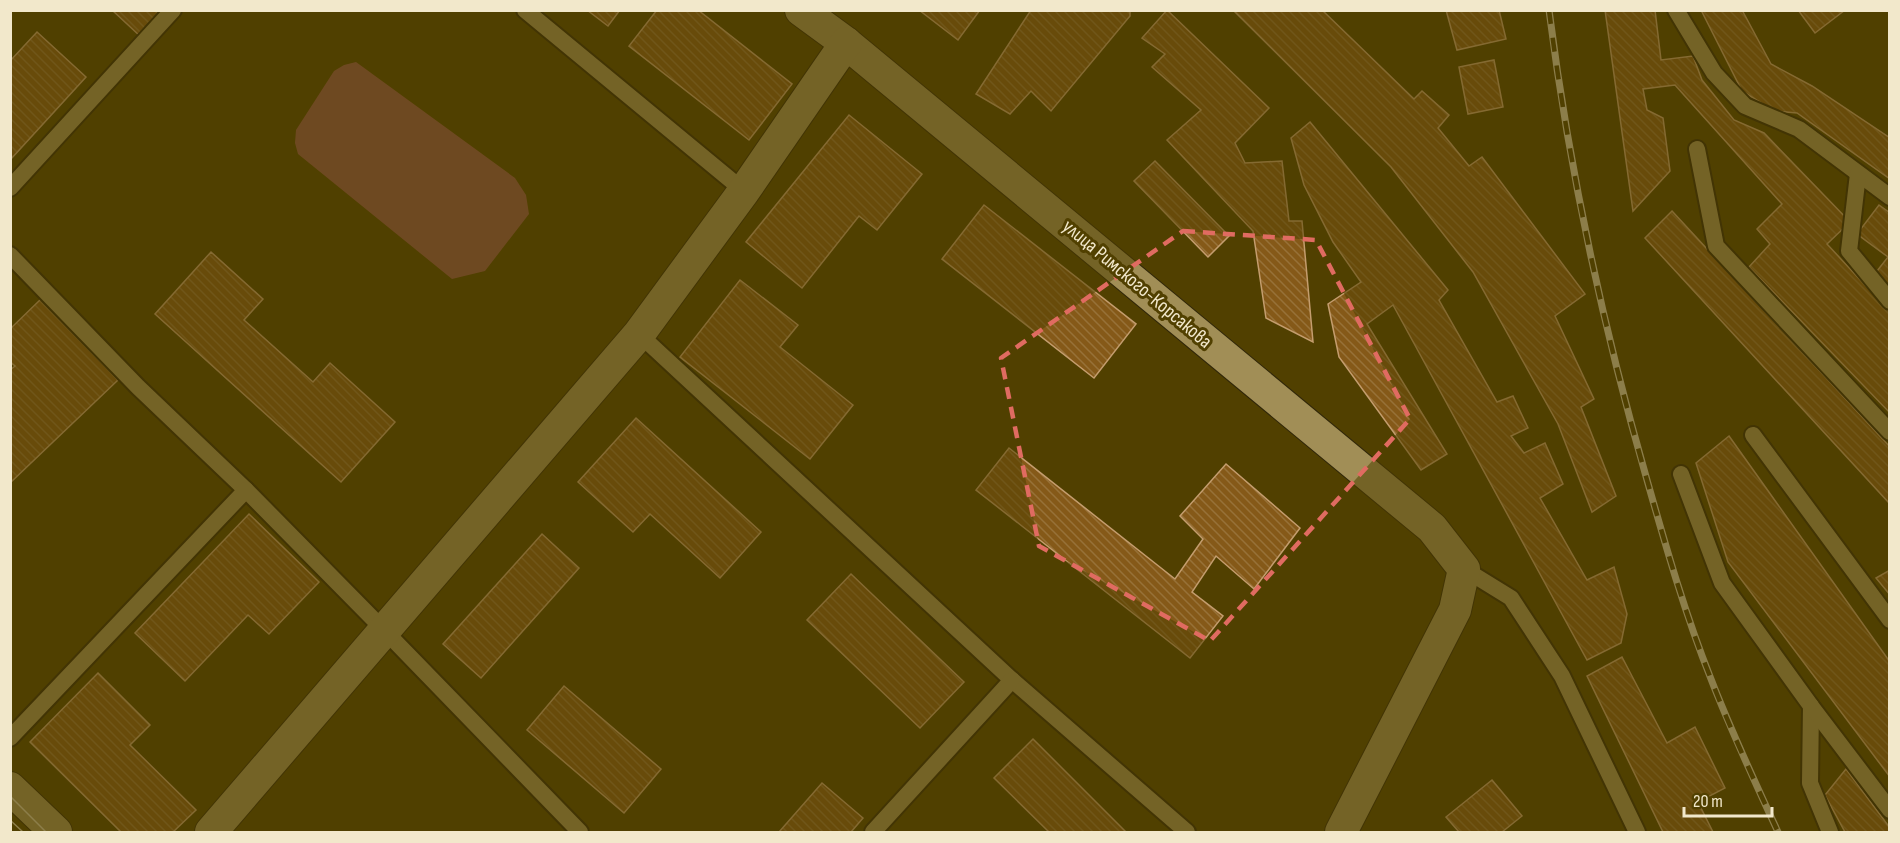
<svg xmlns="http://www.w3.org/2000/svg" width="1900" height="843" viewBox="0 0 1900 843" font-family="'Sofia Sans Condensed',sans-serif">
  <defs>
    <pattern id="building-back-hatch" width="6" height="6" patternUnits="userSpaceOnUse" patternTransform="scale(1.5)"><rect width="6" height="6" fill="#855918"/><path d="M-1 5l2 2M0 0l6 6M5-1l2 2" fill="none" stroke="#977138"/></pattern>
  </defs>
  <rect width="100%" height="100%" fill="#514000"/>
  <polygon fill="#93564a" points="356,62 515,178 526,195 529,214 485,271 452,279 298,154 295,143 296,130 334,71 344,65"/>
  <g fill="url(#building-back-hatch)" stroke="#c49d6e" stroke-width="1.5">
    <polygon points="112,10 164,10 141,37"/>
    <polygon points="587,10 620,10 608,26"/>
    <polygon points="657,10 698,10 792,84 749,140 629,46"/>
    <polygon points="919,10 980,10 958,40"/>
    <polygon points="1031,10 1130,10 1130,16 1051,111 1031,91 1010,114 976,94"/>
    <polygon points="1167,10 1269,108 1235,143 1245,163 1282,161 1289,221 1302,221 1313,342 1266,318 1253,231 1167,140 1201,110 1152,67 1165,54 1142,38"/>
    <polygon points="1233,10 1322,10 1414,99 1422,91 1449,115 1438,128 1469,166 1482,157 1585,294 1555,316 1594,399 1581,407 1616,496 1592,512 1558,424 1473,272 1391,167"/>
    <polygon points="1446,10 1499,10 1506,39 1457,50"/>
    <polygon points="1605,10 1655,10 1661,60 1693,56 1702,80 1734,120 1764,133 1850,222 1827,244 1890,312 1890,413 1749,267 1770,244 1757,229 1782,204 1675,85 1643,89 1647,110 1663,118 1670,171 1633,211"/>
    <polygon points="1701,10 1742,10 1771,64 1812,86 1890,138 1890,179 1797,113 1774,111 1742,91"/>
    <polygon points="1798,10 1845,10 1815,33"/>
    <polygon points="37,32 86,77 10,160 10,61"/>
    <polygon points="1494,60 1503,107 1468,114 1459,67"/>
    <polygon points="849,115 922,174 877,230 859,216 802,288 746,242"/>
    <polygon points="1310,122 1448,290 1439,300 1497,402 1513,396 1528,428 1511,436 1524,453 1545,443 1563,484 1540,498 1587,580 1614,567 1627,614 1621,643 1587,660 1393,305 1367,324 1447,454 1421,470 1339,357 1328,304 1361,282 1333,242 1304,185 1291,138"/>
    <polygon points="1155,161 1229,236 1208,257 1134,181"/>
    <polygon points="984,205 1136,324 1094,378 942,259"/>
    <polygon points="1879,205 1890,213 1890,288 1874,275 1888,257 1857,234"/>
    <polygon points="1672,211 1890,447 1890,504 1645,238"/>
    <polygon points="211,252 263,299 244,320 313,382 330,363 395,422 341,482 155,314"/>
    <polygon points="740,280 798,325 780,347 853,405 810,459 680,357"/>
    <polygon points="41,299 118,380 10,483 10,370 15,366 10,362 10,329"/>
    <polygon points="636,418 761,532 720,578 650,514 633,532 578,482"/>
    <polygon points="1729,436 1890,662 1890,777 1728,562 1696,463"/>
    <polygon points="1009,448 1175,579 1203,539 1180,516 1226,464 1300,528 1254,589 1216,556 1192,592 1223,616 1190,658 976,490"/>
    <polygon points="249,514 319,582 269,634 248,615 185,681 135,633"/>
    <polygon points="542,534 579,568 481,678 443,644"/>
    <polygon points="1890,570 1890,595 1876,578"/>
    <polygon points="851,574 964,682 920,728 807,620"/>
    <polygon points="1622,657 1667,743 1695,727 1725,788 1698,802 1713,832 1663,832 1587,676"/>
    <polygon points="98,673 150,725 130,745 196,810 173,832 121,832 30,742"/>
    <polygon points="564,686 661,769 624,813 527,730"/>
    <polygon points="1033,739 1126,832 1049,832 994,778"/>
    <polygon points="1846,769 1890,828 1890,832 1845,832 1825,795"/>
    <polygon points="1492,780 1522,816 1502,832 1459,832 1446,817"/>
    <polygon points="822,783 863,818 851,832 779,832"/>
  </g>
  <g fill="none" stroke-linecap="round" stroke-linejoin="round">
    <defs>
      <g id="lane">
        <polyline points="525,10 744,191"/>
        <polyline points="1676,10 1714,73 1745,106 1799,129 1890,197"/>
        <polyline points="1697,149 1716,246 1890,432"/>
        <polyline points="1858,174 1849,251 1890,301"/>
        <polyline points="10,188 173,10"/>
        <polyline points="10,255 138,387 246,490"/>
        <polyline points="639,334 1012,680 1187,832"/>
        <polyline points="1753,435 1890,620"/>
        <polyline points="1681,474 1722,583 1811,706 1810,783 1830,832"/>
        <polyline points="1464,569 1511,598 1562,676 1637,832"/>
        <polyline points="1811,706 1890,810"/>
        <polyline points="10,738 246,490 384,630 580,832"/>
        <polyline points="873,832 1012,680"/>
      </g>
      <g id="street">
        <polyline points="801,10 846,43 1432,528 1464,569 1455,610 1341,832"/>
        <polyline points="10,788 56,832"/>
        <polyline points="211,832 639,334 744,191 846,43"/>
      </g>
    </defs>
    <use href="#lane" stroke="#312709" stroke-width="20"/>
    <use href="#street" stroke="#312709" stroke-width="34"/>
    <use href="#lane" stroke="#a18e56" stroke-width="16"/>
    <use href="#street" stroke="#a18e56" stroke-width="32"/>
    <g stroke="#d4c9a5" stroke-width="1.5">
      <polyline points="10,796 46,832"/>
      <polyline points="10,820 23,832"/>
    </g>
    <defs>
      <path id="rail" d="M 1549,10 C 1569,169 1603,327 1647,480 C 1666,547 1685,614 1711,679 C 1731,731 1755,782 1778,832"/>
    </defs>
    <use href="#rail" stroke="#d4c9a5" stroke-width="7"/>
    <use href="#rail" stroke="#514000" stroke-width="4.5" stroke-dasharray="14" stroke-linecap="butt"/>
  </g>
  <path d="M0 0H1900V843H0ZM 1183,231 L 1316,240 L 1410,419 L 1210,641 L 1039,546 L 1001,358 Z" fill="#514000" fill-opacity=".55" fill-rule="evenodd"/>
  <path fill="none" stroke="#e06b61" stroke-width="4.5" stroke-dasharray="12 8" stroke-linejoin="round" d="M 1183,231 L 1316,240 L 1410,419 L 1210,641 L 1039,546 L 1001,358 Z"/>
  <g text-anchor="middle" dominant-baseline="central" stroke-width="6" stroke-linejoin="round" paint-order="stroke">
    <g font-size="20" fill="#f2e8cb" stroke="#514000">
      <text transform="translate(1137 284) rotate(40)">улица Римского-Корсакова</text>
    </g>
  </g>
  <rect width="1900" height="843" fill="none" stroke="#f2e8cb" stroke-width="24"/>
  <path d="M1684 807v9h88v-9" fill="none" stroke="#f2e8cb" stroke-width="3"/>
  <text x="1693" y="807" font-size="18" fill="#f2e8cb" stroke="#514000" stroke-width="4.5" paint-order="stroke">20 m</text>
</svg>
